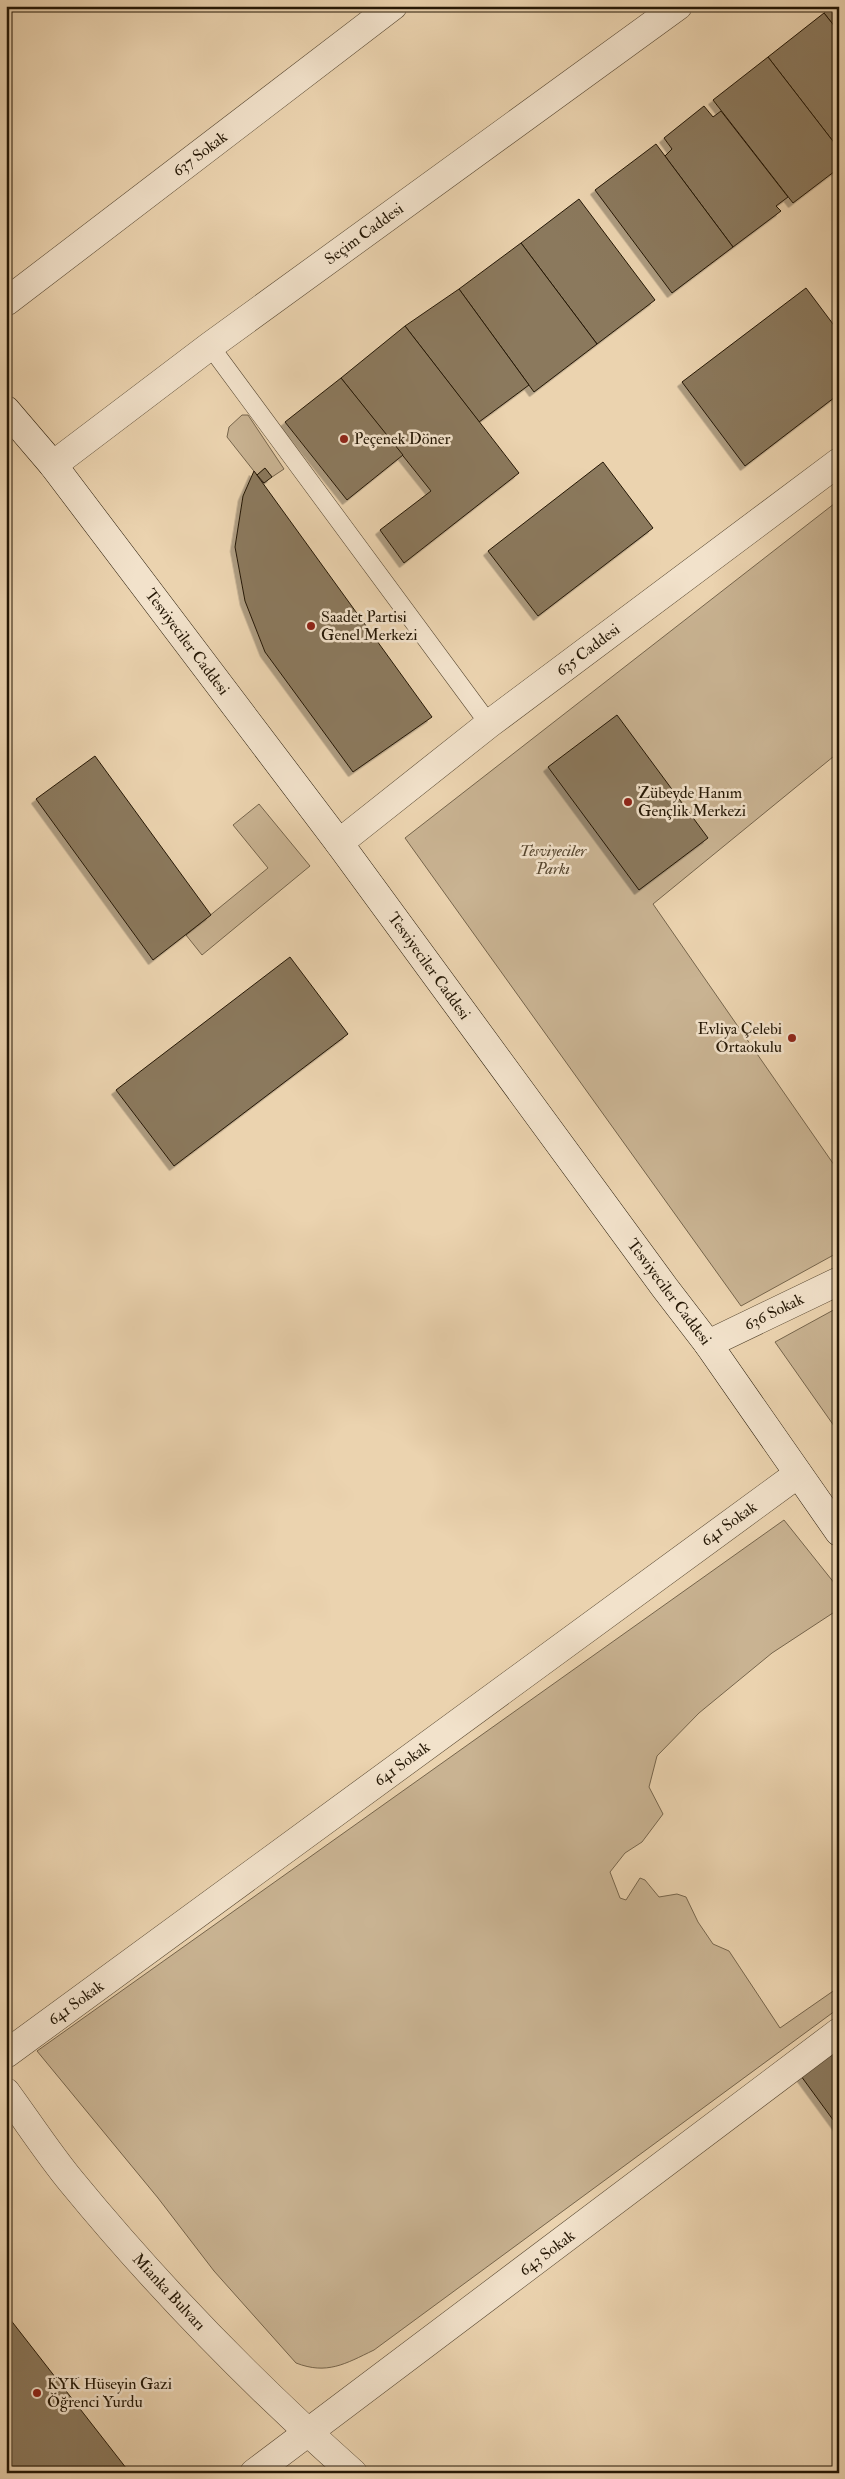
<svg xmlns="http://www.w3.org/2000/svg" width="845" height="2479" viewBox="0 0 845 2479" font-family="'IM FELL Double Pica',serif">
  <defs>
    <filter id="shadow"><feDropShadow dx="-4.5" dy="4.5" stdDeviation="0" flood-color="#0004"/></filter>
  </defs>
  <rect width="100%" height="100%" fill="#ebd3af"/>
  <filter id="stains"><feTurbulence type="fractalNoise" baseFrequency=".004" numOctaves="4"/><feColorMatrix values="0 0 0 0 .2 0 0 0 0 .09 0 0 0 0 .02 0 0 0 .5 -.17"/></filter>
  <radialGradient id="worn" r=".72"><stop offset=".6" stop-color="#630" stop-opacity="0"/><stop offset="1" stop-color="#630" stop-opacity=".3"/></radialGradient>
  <g fill="#c9b392" stroke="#76654c">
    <polygon points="242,415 248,415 284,469 272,477 265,468 257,475 227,437 229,427"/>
    <polygon points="839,500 839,752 653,904 839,1172 839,1252 741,1306 405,838"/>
    <polygon points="259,804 310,866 202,955 186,935 268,868 233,825"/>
    <polygon points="839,1307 839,1433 775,1342"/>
    <path d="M 784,1520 L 839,1589 L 839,1609 L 772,1653 L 699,1713 L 657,1756 L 649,1787 L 663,1814 L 642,1842 L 625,1853 L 610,1872 L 620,1898 L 626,1900 L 640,1878 L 645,1880 L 659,1897 L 677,1894 L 686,1897 L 698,1922 L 713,1944 L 729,1951 L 780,2028 L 839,1987 L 839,2008 L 374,2350 C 345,2364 327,2375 296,2363 L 214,2271 L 158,2198 L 37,2051 Z"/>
  </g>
  <g fill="#8b795d" stroke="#241705" filter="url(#shadow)">
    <polygon points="832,6 839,6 839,32 824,13"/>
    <polygon points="824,13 839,32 839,149 768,57"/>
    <polygon points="768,57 839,149 839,168 793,203 713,100"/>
    <polygon points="704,106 713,117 721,111 788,197 776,206 781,211 733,247 665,156 672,149 664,138"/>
    <polygon points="656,144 733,247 672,293 595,190"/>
    <polygon points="579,199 655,300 597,344 521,243"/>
    <polygon points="521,243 597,344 534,392 459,289"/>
    <polygon points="806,288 839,332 839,394 745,466 682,382"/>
    <polygon points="459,289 529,385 479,422 405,326"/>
    <polygon points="405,326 519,473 404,563 380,530 431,491 341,378"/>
    <polygon points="341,378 403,455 347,500 285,422"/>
    <polygon points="603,462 653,528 538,616 488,551"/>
    <polygon points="265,468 272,477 264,483 257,475"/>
    <polygon points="254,471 432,717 353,772 265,652 245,601 235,547 243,496"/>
    <polygon points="617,715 708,838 639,890 548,767"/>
    <polygon points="95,756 211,915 153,960 36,799"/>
    <polygon points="290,957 348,1034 174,1166 116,1090"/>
    <polygon points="839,2050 839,2128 801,2076"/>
    <polygon points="6,2314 130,2473 6,2473"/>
  </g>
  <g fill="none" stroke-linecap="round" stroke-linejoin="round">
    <defs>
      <polyline id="lane" points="210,346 489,724"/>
      <g id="street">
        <polyline points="6,302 393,6"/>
        <polyline points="53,465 210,346 678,6"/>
        <polyline points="339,843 489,724 839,462"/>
        <polyline points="708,1344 839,1281"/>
        <polyline points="6,2054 798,1474"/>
        <path d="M 6,2092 C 28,2122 48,2153 71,2181 C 157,2286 252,2383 353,2473"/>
        <polyline points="254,2473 839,2032"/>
      </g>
      <polyline id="secondary" points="6,410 53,465 339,843 665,1288 708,1344 839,1532"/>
    </defs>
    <use href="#lane" stroke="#564630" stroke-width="19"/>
    <use href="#street" stroke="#564630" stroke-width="29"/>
    <use href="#secondary" stroke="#241705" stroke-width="29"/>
    <use href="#lane" stroke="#f2e2cb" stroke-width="18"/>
    <use href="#street" stroke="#f2e2cb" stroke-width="28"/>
    <use href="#secondary" stroke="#f2e2cb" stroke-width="28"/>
  </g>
  <g fill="#8f2418" stroke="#f2e2cb" stroke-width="2">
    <circle cx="344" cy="439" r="5"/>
    <circle cx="311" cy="626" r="5"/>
    <circle cx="628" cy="802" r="5"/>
    <circle cx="792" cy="1038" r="5"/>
    <circle cx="37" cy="2393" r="5"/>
  </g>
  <g text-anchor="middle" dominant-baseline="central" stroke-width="5" stroke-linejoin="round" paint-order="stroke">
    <g font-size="16" fill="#241705" stroke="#f2e2cb">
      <text transform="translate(200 154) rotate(-37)">637 Sokak</text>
      <text transform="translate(364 234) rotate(-36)">Seçim Caddesi</text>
      <text transform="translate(187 642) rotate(53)">Tesviyeciler Caddesi</text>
      <text transform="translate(588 650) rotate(-37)">635 Caddesi</text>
      <text transform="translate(429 966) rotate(54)">Tesviyeciler Caddesi</text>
      <text transform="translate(669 1292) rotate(53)">Tesviyeciler Caddesi</text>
      <text transform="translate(774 1312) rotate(-26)">636 Sokak</text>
      <text transform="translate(729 1524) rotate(-36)">641 Sokak</text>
      <text transform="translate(402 1764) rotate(-36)">641 Sokak</text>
      <text transform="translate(76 2003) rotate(-36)">641 Sokak</text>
      <text transform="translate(547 2253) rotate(-37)">643 Sokak</text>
      <text transform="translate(169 2292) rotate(47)">Mianka Bulvarı</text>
    </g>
    <g font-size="16" fill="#241705" stroke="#f2e2cb" text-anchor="start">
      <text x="354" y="439">Peçenek Döner</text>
      <text x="321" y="617">Saadet Partisi<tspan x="321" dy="18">Genel Merkezi</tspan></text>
      <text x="638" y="793">Zübeyde Hanım<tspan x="638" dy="18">Gençlik Merkezi</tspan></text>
      <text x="782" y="1029" text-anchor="end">Evliya Çelebi<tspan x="782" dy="18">Ortaokulu</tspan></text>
      <text x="47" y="2384">KYK Hüseyin Gazi<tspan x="47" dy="18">Öğrenci Yurdu</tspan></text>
    </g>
    <g font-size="16" font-style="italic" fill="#56462f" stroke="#f2e2cb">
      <text x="553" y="851">Tesviyeciler<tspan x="553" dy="18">Parkı</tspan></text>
    </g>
  </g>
  <rect width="845" height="2479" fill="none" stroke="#ebd3af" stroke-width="25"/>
  <rect x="8" y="8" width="830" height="2464" fill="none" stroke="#241705" stroke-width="2.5"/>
  <rect x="12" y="12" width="820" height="2454" fill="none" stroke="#241705"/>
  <rect width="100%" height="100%" filter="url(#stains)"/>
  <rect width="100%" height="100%" fill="url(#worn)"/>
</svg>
